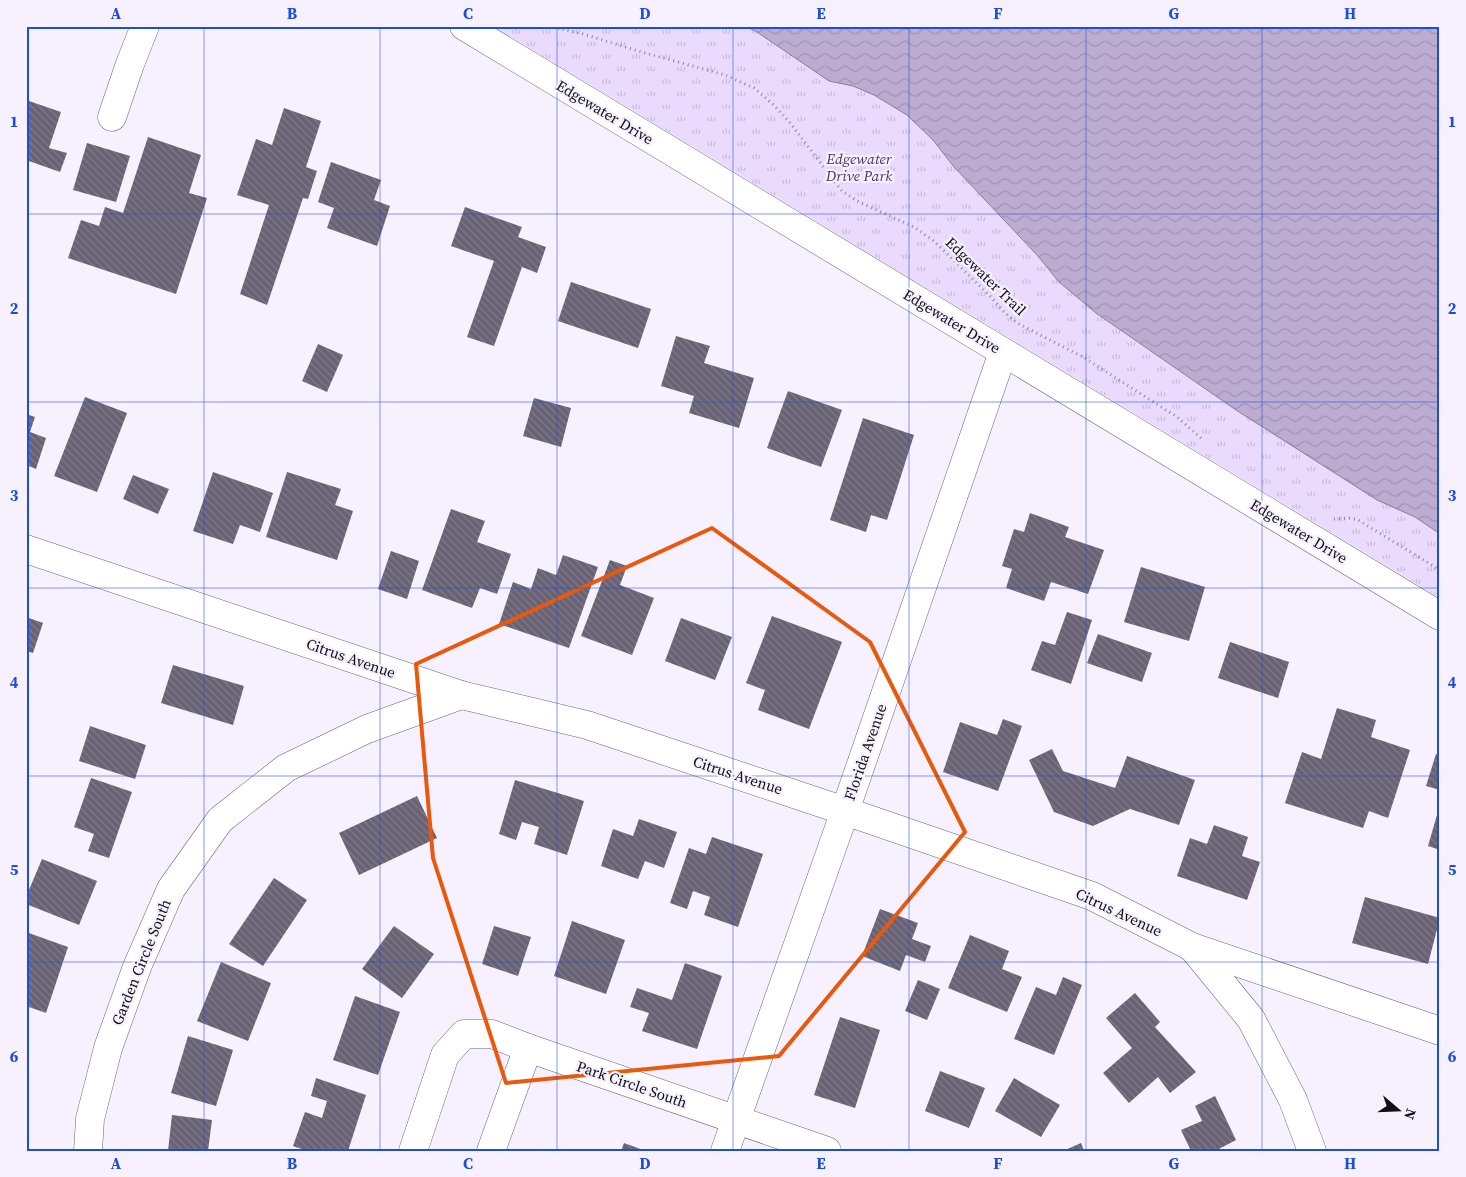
<svg xmlns="http://www.w3.org/2000/svg" width="1466" height="1177" viewBox="0 0 1466 1177" font-family="'Source Serif 4',serif">
  <defs>
    <pattern id="park-tufts" width="24" height="20" patternUnits="userSpaceOnUse" patternTransform="scale(1.25)"><rect width="24" height="20" fill="#eadbfe"/><path d="M3 7l-1-3M5 7V3M7 7l1-3M15 17l-1-3M17 17v-4M19 17l1-3" fill="none" stroke="#c8bbd9"/></pattern>
    <pattern id="water-waves" width="16" height="10" patternUnits="userSpaceOnUse" patternTransform="scale(1.25)"><rect width="16" height="10" fill="#bcacd2"/><path d="M0 5q4-4 8 0t8 0" fill="none" stroke="#a193b3"/></pattern>
    <pattern id="building-back-hatch" width="6" height="6" patternUnits="userSpaceOnUse" patternTransform="scale(1.25)"><rect width="6" height="6" fill="#696174"/><path d="M-1 5l2 2M0 0l6 6M5-1l2 2" fill="none" stroke="#817b89"/></pattern>
  </defs>
  <rect width="100%" height="100%" fill="#f7f1ff"/>
  <polygon fill="url(#park-tufts)" points="493,26 745,26 757,32 829,81 853,86 874,95 907,115 933,140 954,167 1037,255 1059,282 1096,313 1236,410 1377,500 1415,517 1440,534 1440,598"/>
  <polygon fill="url(#water-waves)" stroke="#897d99" points="745,26 1440,26 1440,534 1415,517 1377,500 1236,410 1096,313 1059,282 1037,255 954,167 933,140 907,115 874,95 853,86 829,81 757,32"/>
  <g fill="url(#building-back-hatch)">
    <polygon points="29,101 61,112 49,148 67,153 60,172 26,160 26,109"/>
    <polygon points="284,108 321,121 306,167 317,171 308,199 303,198 267,305 240,294 269,205 237,195 256,139 272,145"/>
    <polygon points="148,137 201,155 189,193 207,198 176,294 68,258 81,220 99,226 105,207 123,213"/>
    <polygon points="87,143 130,156 116,202 73,190"/>
    <polygon points="331,162 381,180 374,200 390,206 377,246 327,228 334,208 318,202"/>
    <polygon points="465,207 522,227 518,237 546,247 537,273 522,267 494,346 467,337 494,261 451,246"/>
    <polygon points="571,282 651,309 638,348 558,321"/>
    <polygon points="676,336 710,346 704,363 754,378 739,428 689,413 694,396 661,386"/>
    <polygon points="318,344 343,355 327,392 302,381"/>
    <polygon points="788,391 842,410 821,467 767,448"/>
    <polygon points="85,397 127,413 97,492 54,476"/>
    <polygon points="534,398 571,408 561,447 523,436"/>
    <polygon points="26,414 35,417 30,432 46,438 36,469 26,465"/>
    <polygon points="863,418 914,435 887,520 871,515 866,532 830,520"/>
    <polygon points="213,472 273,493 260,532 240,525 233,544 193,531"/>
    <polygon points="287,472 341,489 335,505 353,511 337,560 266,537"/>
    <polygon points="133,475 169,489 158,514 123,499"/>
    <polygon points="451,509 485,521 477,542 511,554 497,594 480,588 472,608 422,590"/>
    <polygon points="1030,513 1069,527 1065,537 1104,550 1088,594 1051,582 1044,601 1006,588 1012,569 1002,566 1014,529 1024,532"/>
    <polygon points="391,551 419,561 407,599 378,589"/>
    <polygon points="563,555 598,567 569,648 499,624 513,582 531,589 538,568 556,575"/>
    <polygon points="610,560 627,566 620,585 654,598 632,655 581,636"/>
    <polygon points="1141,567 1205,587 1189,641 1124,622"/>
    <polygon points="1067,612 1092,620 1071,684 1031,670 1042,641 1055,645"/>
    <polygon points="772,616 842,642 809,729 758,710 765,690 746,683"/>
    <polygon points="26,617 43,623 33,653 26,651"/>
    <polygon points="681,618 732,637 715,680 665,661"/>
    <polygon points="1098,634 1152,653 1142,682 1087,663"/>
    <polygon points="1230,642 1289,662 1278,698 1218,678"/>
    <polygon points="173,665 244,686 233,725 161,703"/>
    <polygon points="1337,708 1376,720 1371,737 1410,750 1388,818 1369,811 1363,828 1285,803 1302,752 1321,759"/>
    <polygon points="1003,719 1022,726 998,791 943,772 960,722 997,735"/>
    <polygon points="90,726 146,745 135,779 79,761"/>
    <polygon points="1052,749 1063,771 1115,788 1127,756 1195,780 1179,825 1130,809 1093,826 1054,812 1029,760"/>
    <polygon points="1436,754 1440,755 1440,790 1426,786"/>
    <polygon points="91,778 132,792 109,858 88,851 94,834 74,827"/>
    <polygon points="515,780 584,801 567,855 534,844 539,827 522,822 516,840 499,834"/>
    <polygon points="417,796 437,838 359,875 339,833"/>
    <polygon points="1439,808 1440,808 1440,850 1428,846"/>
    <polygon points="639,819 677,832 664,868 645,861 638,879 601,866 613,829 633,836"/>
    <polygon points="1214,825 1248,837 1242,856 1260,862 1247,900 1177,876 1190,838 1207,844"/>
    <polygon points="712,837 763,854 738,927 704,915 710,897 693,891 687,909 670,903 689,848 706,854"/>
    <polygon points="42,859 97,881 79,925 26,904 26,897"/>
    <polygon points="274,878 307,900 263,966 229,944"/>
    <polygon points="1365,897 1440,918 1428,964 1352,943"/>
    <polygon points="880,909 918,923 912,939 931,946 925,962 906,955 900,971 862,956"/>
    <polygon points="572,921 625,940 606,994 554,976"/>
    <polygon points="394,926 434,954 402,998 362,969"/>
    <polygon points="494,926 531,937 518,976 482,964"/>
    <polygon points="26,932 68,947 46,1013 26,1006"/>
    <polygon points="970,935 1009,951 1002,969 1022,977 1007,1012 948,988"/>
    <polygon points="221,962 271,983 248,1041 197,1021"/>
    <polygon points="685,963 722,976 697,1049 642,1031 649,1013 630,1007 637,988 672,1000"/>
    <polygon points="1063,977 1082,985 1054,1055 1014,1039 1036,987 1056,995"/>
    <polygon points="918,980 940,989 927,1020 905,1011"/>
    <polygon points="1135,993 1160,1022 1155,1027 1196,1072 1170,1093 1158,1077 1129,1103 1103,1073 1132,1048 1106,1018"/>
    <polygon points="355,996 400,1012 378,1075 333,1060"/>
    <polygon points="840,1017 880,1030 855,1108 814,1095"/>
    <polygon points="188,1036 233,1050 216,1106 171,1093"/>
    <polygon points="940,1071 985,1088 969,1128 925,1111"/>
    <polygon points="316,1078 366,1095 348,1151 307,1151 293,1146 305,1112 322,1118 327,1101 311,1096"/>
    <polygon points="1014,1078 1060,1105 1041,1137 995,1111"/>
    <polygon points="1215,1096 1236,1140 1215,1151 1191,1151 1181,1130 1202,1121 1195,1106"/>
    <polygon points="172,1115 212,1120 208,1151 168,1151"/>
    <polygon points="624,1143 646,1151 621,1151"/>
    <polygon points="1081,1143 1084,1151 1063,1151"/>
  </g>
  <g fill="none" stroke-linecap="round" stroke-linejoin="round">
    <defs>
      <g id="minor">
        <polyline points="112,117 130,64 145,26"/>
        <polyline points="26,549 461,695 587,725 845,811 1092,896 1192,947 1440,1031"/>
        <polyline points="1192,947 1251,1019 1293,1100 1312,1151"/>
        <polyline points="88,1151 90,1119 108,1048 137,967 171,889 220,820 286,768 367,729 461,695"/>
        <polyline points="413,1151 445,1055 464,1034 492,1034 528,1048 827,1151"/>
        <polyline points="491,1151 528,1048"/>
        <polyline points="725,1151 845,811 1003,352"/>
      </g>
      <polyline id="major" points="464,26 1440,616"/>
    </defs>
    <use href="#minor" stroke="#6c6478" stroke-width="29"/>
    <use href="#major" stroke="#6c6478" stroke-width="29"/>
    <g stroke="#8b8791" stroke-width="3" stroke-dasharray="1 4" stroke-linecap="butt">
      <polyline points="548,26 583,34 638,51 725,75 754,88 774,105 791,124 842,191 859,202 914,227 934,241 991,297 1004,312 1017,323 1083,357 1177,417 1201,438"/>
      <polyline points="1334,519 1349,518 1358,520 1440,570"/>
    </g>
    <use href="#minor" stroke="#fff" stroke-width="28"/>
    <use href="#major" stroke="#fff" stroke-width="28"/>
  </g>
  <path fill="none" stroke="#e8590c" stroke-width="4" stroke-linejoin="round" d="M 712,528 L 870,642 L 965,832 L 779,1056 L 506,1083 L 433,858 L 416,664 Z"/>
  <path fill="none" stroke="#1d4ed8" stroke-width="1" stroke-opacity="0.55" d="M 204,26 L 204,1151M 380,26 L 380,1151M 557,26 L 557,1151M 733,26 L 733,1151M 909,26 L 909,1151M 1086,26 L 1086,1151M 1262,26 L 1262,1151M 26,214 L 1440,214M 26,402 L 1440,402M 26,588 L 1440,588M 26,776 L 1440,776M 26,962 L 1440,962"/>
  <g text-anchor="middle" dominant-baseline="central" stroke-width="4.5" stroke-linejoin="round" paint-order="stroke">
    <g font-size="15" fill="#110e15" stroke="#f7f1ff">
      <text transform="translate(605 112) rotate(31)">Edgewater Drive</text>
      <text transform="translate(986 276) rotate(44)">Edgewater Trail</text>
      <text transform="translate(952 321) rotate(31)">Edgewater Drive</text>
      <text transform="translate(1299 531) rotate(31)">Edgewater Drive</text>
      <text transform="translate(351 658) rotate(19)">Citrus Avenue</text>
      <text transform="translate(865 752) rotate(-71)">Florida Avenue</text>
      <text transform="translate(738 775) rotate(18)">Citrus Avenue</text>
      <text transform="translate(1119 912) rotate(25)">Citrus Avenue</text>
      <text transform="translate(141 962) rotate(-68)">Garden Circle South</text>
      <text transform="translate(632 1084) rotate(19)">Park Circle South</text>
    </g>
    <g font-size="15" font-style="italic" fill="#4b3465" stroke="#f7f1ff">
      <text x="859" y="158">Edgewater<tspan x="859" dy="17">Drive Park</tspan></text>
    </g>
  </g>
  <rect width="1466" height="1177" fill="none" stroke="#f7f1ff" stroke-width="55"/>
  <g transform="translate(1398 1110) rotate(109)" stroke="#f7f1ff" stroke-width="4" paint-order="stroke">
  <path d="M0-4L9 19L0 12L-9 19Z" fill="#110e15"/>
  <text y="-8" font-size="14" font-weight="bold" text-anchor="middle" fill="#110e15">N</text>
  </g>
  <rect x="28" y="28" width="1410" height="1122" fill="none" stroke="#1d4ed8" stroke-width="2"/>
  <g font-size="16" text-anchor="middle" font-weight="bold" fill="#1d4ed8">
    <text x="116" y="19">A</text>
    <text x="292" y="19">B</text>
    <text x="468" y="19">C</text>
    <text x="645" y="19">D</text>
    <text x="821" y="19">E</text>
    <text x="998" y="19">F</text>
    <text x="1174" y="19">G</text>
    <text x="1350" y="19">H</text>
    <text x="14" y="127">1</text>
    <text x="1452" y="127">1</text>
    <text x="14" y="314">2</text>
    <text x="1452" y="314">2</text>
    <text x="14" y="501">3</text>
    <text x="1452" y="501">3</text>
    <text x="14" y="688">4</text>
    <text x="1452" y="688">4</text>
    <text x="14" y="875">5</text>
    <text x="1452" y="875">5</text>
    <text x="14" y="1062">6</text>
    <text x="1452" y="1062">6</text>
    <text x="116" y="1169">A</text>
    <text x="292" y="1169">B</text>
    <text x="468" y="1169">C</text>
    <text x="645" y="1169">D</text>
    <text x="821" y="1169">E</text>
    <text x="998" y="1169">F</text>
    <text x="1174" y="1169">G</text>
    <text x="1350" y="1169">H</text>
  </g>
</svg>
